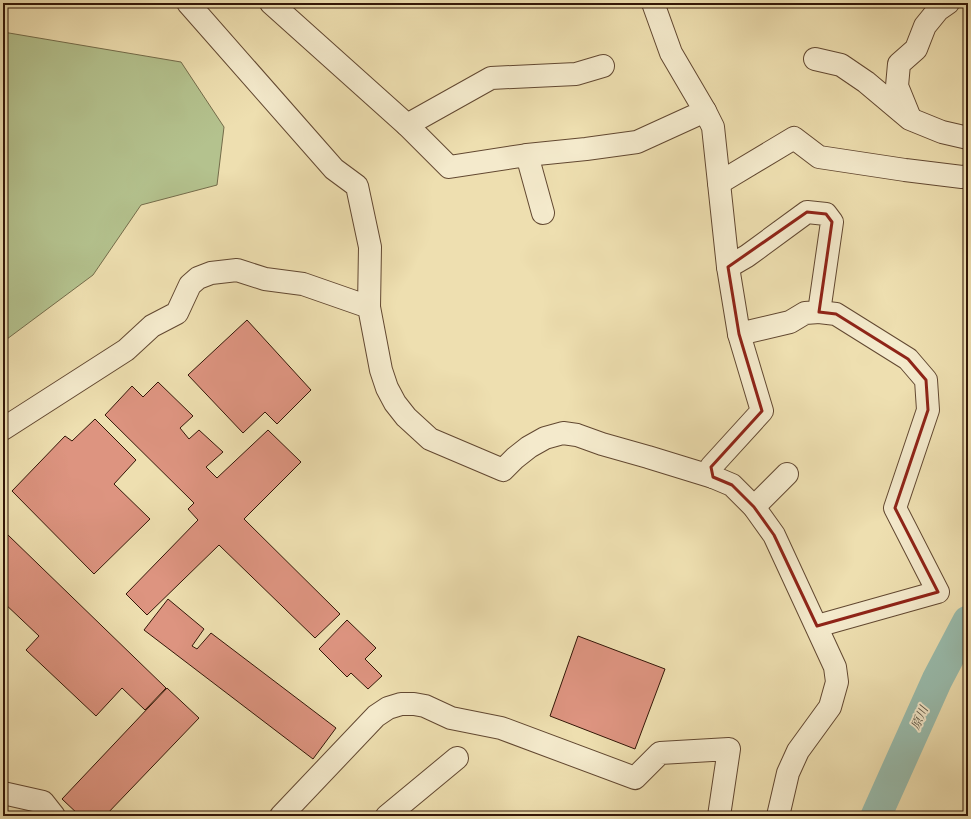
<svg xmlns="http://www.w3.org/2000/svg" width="971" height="819" viewBox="0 0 971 819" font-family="'IM FELL English','Noto Serif JP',serif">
  <rect width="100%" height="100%" fill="#eedfb0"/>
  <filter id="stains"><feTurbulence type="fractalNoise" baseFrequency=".005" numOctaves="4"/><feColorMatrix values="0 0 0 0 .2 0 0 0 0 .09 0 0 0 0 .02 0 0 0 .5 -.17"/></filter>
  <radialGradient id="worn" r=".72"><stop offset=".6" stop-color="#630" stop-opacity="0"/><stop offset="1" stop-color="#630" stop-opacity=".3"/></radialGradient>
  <polygon fill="#b4c28e" stroke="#746c4a" points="3,32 181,62 224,127 217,185 141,205 93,275 3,342"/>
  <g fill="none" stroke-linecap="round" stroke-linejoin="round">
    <polyline stroke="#99bcad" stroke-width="31" points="876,816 937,680 968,621"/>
  </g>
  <g fill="#dd9480" stroke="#331607">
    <polygon points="247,320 311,390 277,424 265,412 243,433 188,375"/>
    <polygon points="158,382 193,416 180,428 189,439 199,430 223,452 206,467 217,478 268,430 301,462 244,519 340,614 315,638 219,545 147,615 126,594 198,520 188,509 194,503 105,415 132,386 143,397"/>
    <polygon points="95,419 136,460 114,484 150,519 94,574 12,491 65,436 72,441"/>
    <polygon points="8,535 166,688 145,710 122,688 96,716 26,650 39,636 3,602 3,540"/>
    <polygon points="168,599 204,629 192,646 197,649 211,633 336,728 313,759 144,630"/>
    <polygon points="347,620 376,648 365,659 382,676 368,689 351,673 347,677 319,649"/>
    <polygon points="578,636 665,669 635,749 550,716"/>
    <polygon points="167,688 199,718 105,816 80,816 62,799"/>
  </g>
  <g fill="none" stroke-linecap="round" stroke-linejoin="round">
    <defs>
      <g id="minor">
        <polyline points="188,3 334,169 357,186 370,247 369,307"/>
        <polyline points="271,3 407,125 491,78 576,74 603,66"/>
        <polyline points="815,59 841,65 866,82 910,119 942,132 968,138"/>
        <polyline points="705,111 713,127 728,267 739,334"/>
        <polyline points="910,118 897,86 899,64 916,49 925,26 938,10 948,3"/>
        <polyline points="407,125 449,167 527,155 543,213"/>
        <polyline points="527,155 586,149 637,142 705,111 671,53 653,3"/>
        <polyline points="719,183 794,138 819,157 905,170 962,177 968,176"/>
        <polyline points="3,429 126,350 152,326 177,313 190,285 198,278 211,273 237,270 265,279 303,284 369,307 381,370 387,388 395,403 406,417 430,439 503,470 515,458 529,447 545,438 563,433 577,435 602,444 648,457 713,477 732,485 754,507 774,535 835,667 837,682 830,707 798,751 788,773 778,816"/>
        <polyline points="713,477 711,467 762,411 739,334 790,322 805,313 819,312 832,222 826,214 807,212 747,256 728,267"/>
        <polyline points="754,507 787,474"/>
        <polyline points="817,626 938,592 895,508 928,410 926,380 908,359 836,314 819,312"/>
        <polyline points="3,793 43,802 54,816"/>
        <polyline points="281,816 376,716 388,708 401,704 414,704 425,706 451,718 501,728 635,778 660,753 729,749 719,816"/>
        <polyline points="387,816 457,758"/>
      </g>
    </defs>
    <use href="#minor" stroke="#624831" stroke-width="24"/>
    <use href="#minor" stroke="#f4eacc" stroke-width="22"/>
  </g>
  <path fill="none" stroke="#8f2418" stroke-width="3" stroke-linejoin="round" d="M 807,212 L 826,214 L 832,222 L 819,312 L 836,314 L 908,359 L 926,380 L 928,410 L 895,508 L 938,592 L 817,626 L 774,535 L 754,507 L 732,485 L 713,477 L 711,467 L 762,411 L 739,334 L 728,267 Z"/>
  <g text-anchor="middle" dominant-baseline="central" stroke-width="4" stroke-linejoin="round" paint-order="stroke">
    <g font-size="12" font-style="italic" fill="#575041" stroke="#f4eacc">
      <text transform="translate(920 718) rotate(-66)">原川</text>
    </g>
  </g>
  <rect width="971" height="819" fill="none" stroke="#eedfb0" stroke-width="16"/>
  <rect x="4" y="4" width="963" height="811" fill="none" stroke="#331607" stroke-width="2"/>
  <rect x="8" y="8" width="955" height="803" fill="none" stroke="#331607"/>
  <rect width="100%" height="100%" filter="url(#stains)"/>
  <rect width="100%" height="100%" fill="url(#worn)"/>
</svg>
